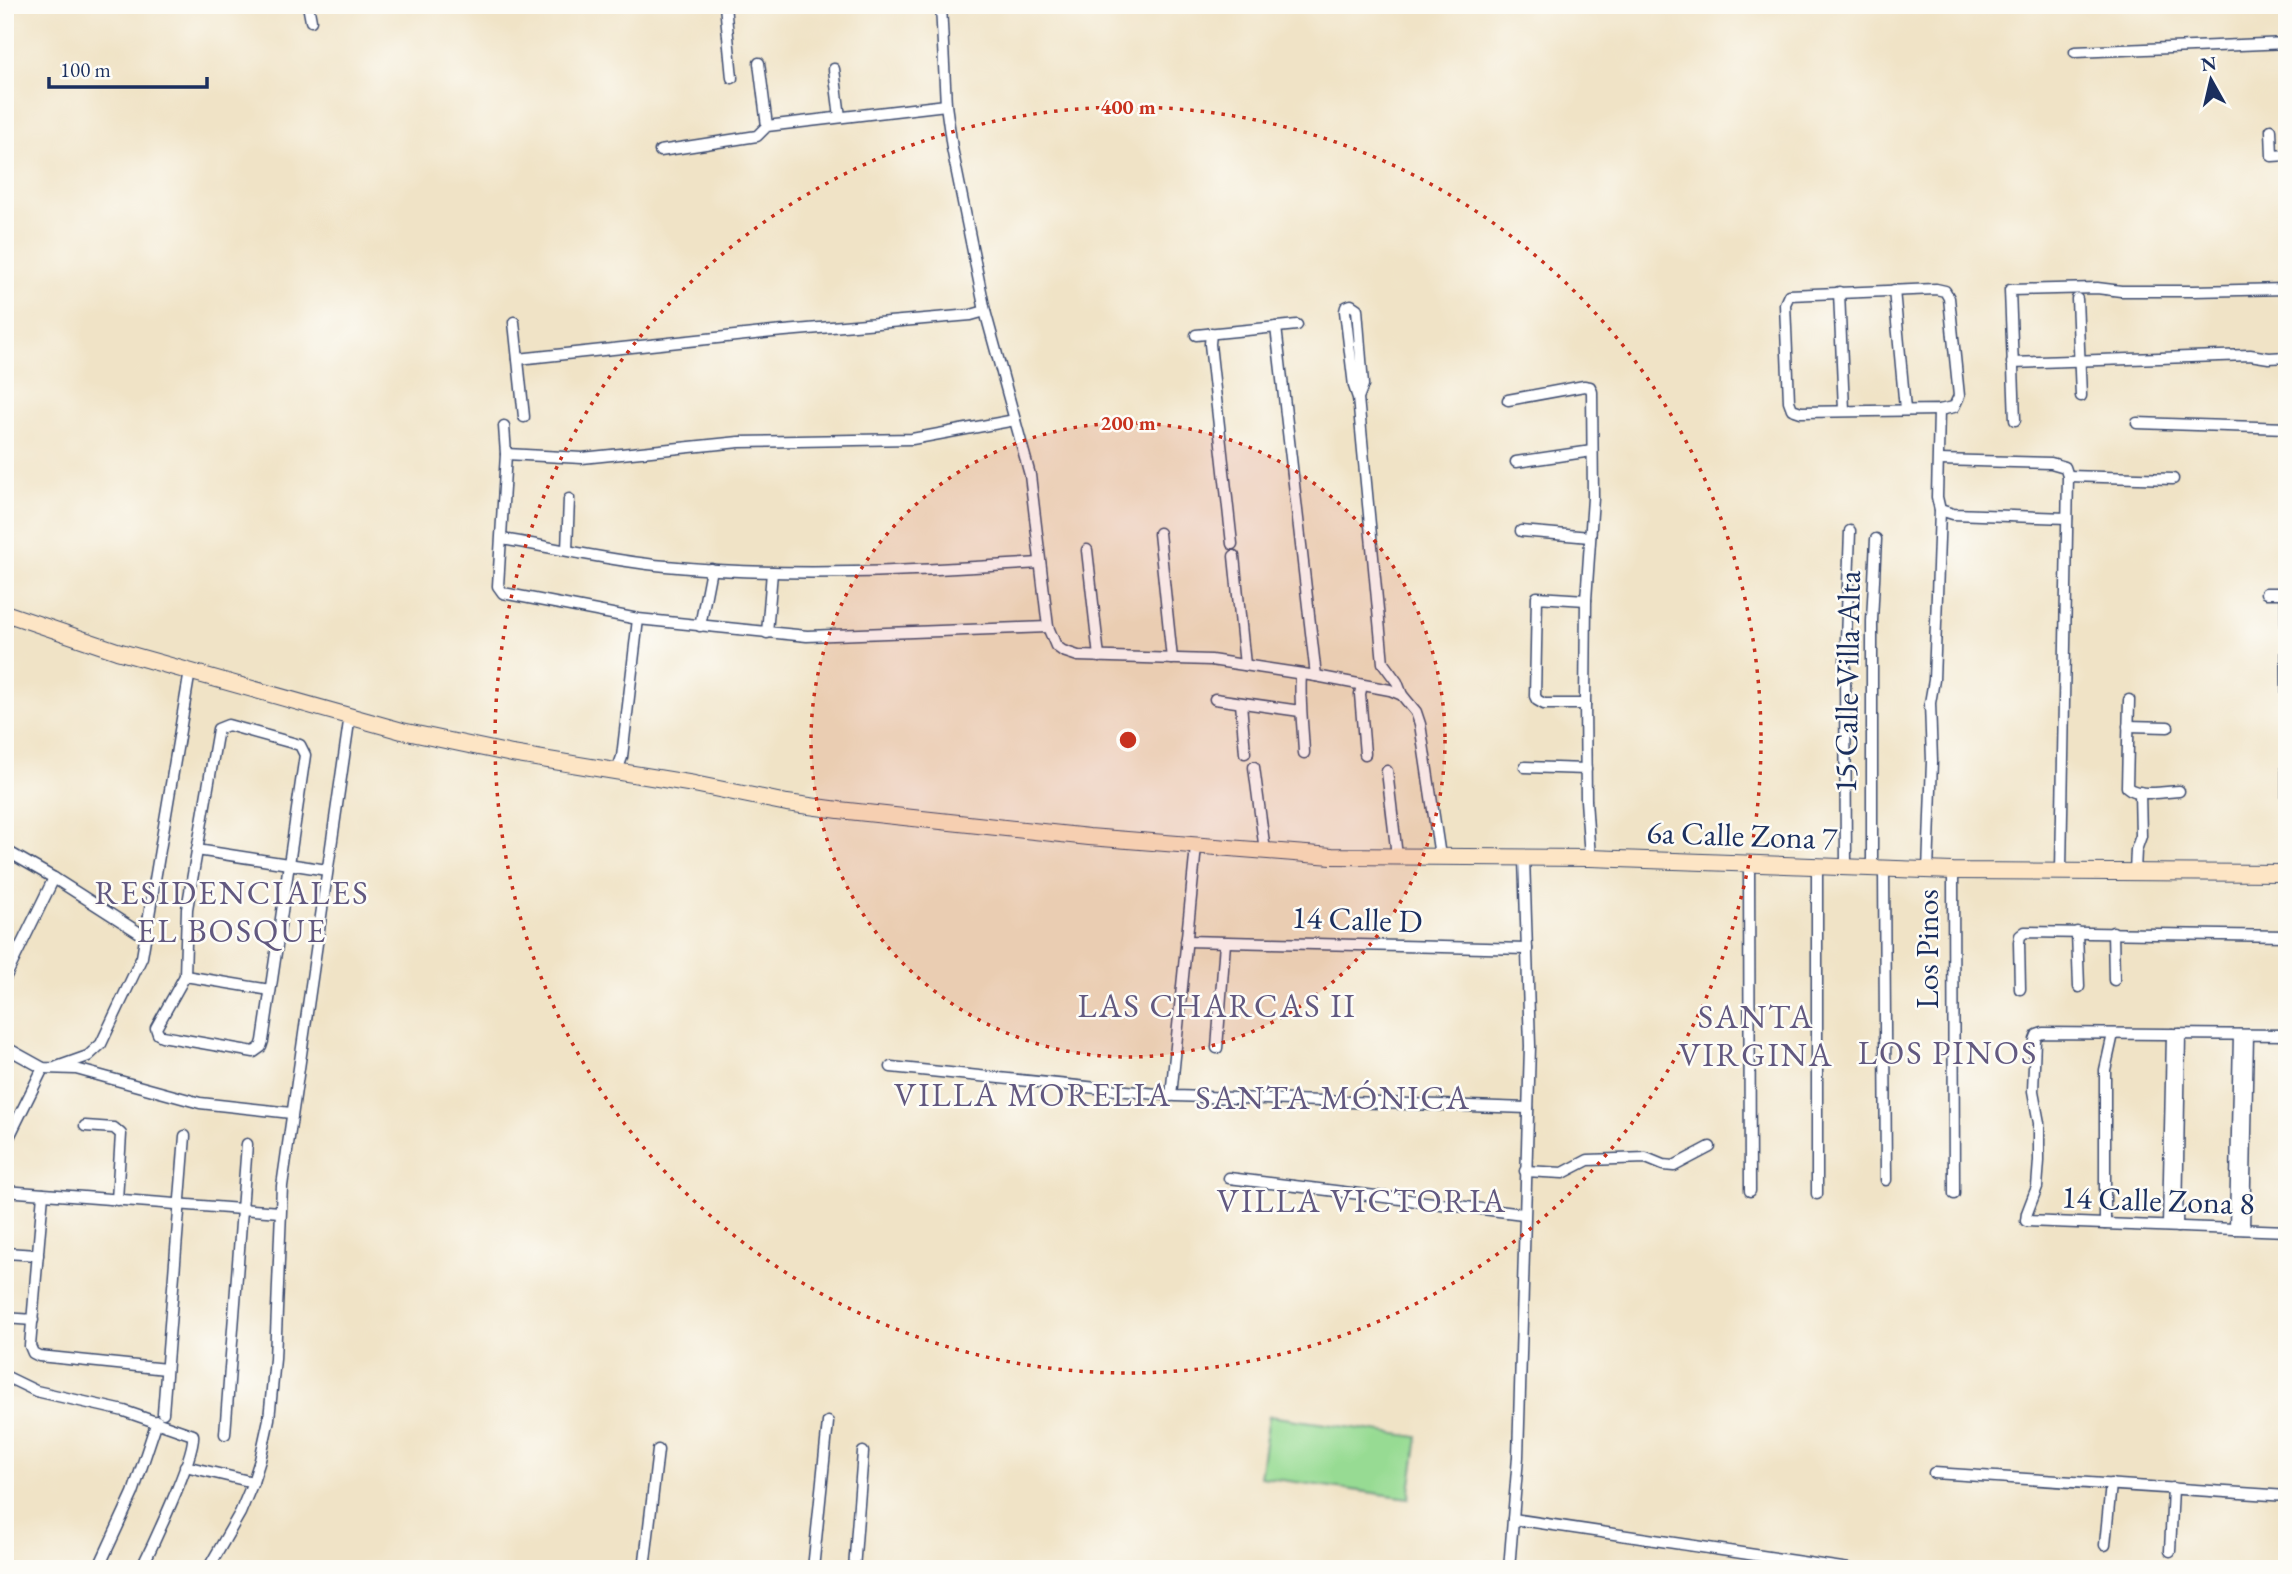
<svg xmlns="http://www.w3.org/2000/svg" width="2292" height="1574" viewBox="0 0 2292 1574" font-family="'EB Garamond',serif">
  <rect width="100%" height="100%" fill="#fdfcf7"/>
  <filter id="ink" filterUnits="userSpaceOnUse"><feTurbulence type="fractalNoise" baseFrequency=".0143" numOctaves="2"/><feDisplacementMap in="SourceGraphic" scale="14" xChannelSelector="R" yChannelSelector="G"/><feConvolveMatrix kernelMatrix="1 2 1 2 8 2 1 2 1" color-interpolation-filters="sRGB"/></filter>
  <filter id="wash" filterUnits="userSpaceOnUse"><feTurbulence type="fractalNoise" baseFrequency=".00686" numOctaves="4" result="noise"/><feDisplacementMap in="SourceGraphic" scale="28" xChannelSelector="R" yChannelSelector="G"/><feGaussianBlur stdDeviation="1.57" result="paint"/><feColorMatrix in="noise" values="0 0 0 0 0 0 0 0 0 0 0 0 0 0 0 0 0 1.4 0 .05"/><feComposite in="paint" operator="in"/></filter>
  <g filter="url(#wash)">
    <rect width="100%" height="100%" fill="#f0e3c6"/>
    <polygon fill="#97db93" stroke="#598578" stroke-width="2" points="1269,1416 1418,1437 1409,1498 1260,1477"/>
  </g>
  <g filter="url(#ink)">
    <g fill="none" stroke-linecap="round" stroke-linejoin="round">
      <defs>
        <g id="street">
          <polyline points="308,5 311,21"/>
          <polyline points="725,5 732,78"/>
          <polyline points="941,5 946,105 952,148 985,311 1030,475 1048,627 1056,646 1063,651 1078,656 1211,660 1316,676 1390,690 1402,695"/>
          <polyline points="2075,52 2287,43"/>
          <polyline points="759,63 767,126"/>
          <polyline points="834,69 840,117"/>
          <polyline points="2271,130 2272,156 2287,155"/>
          <polyline points="660,151 757,136 767,126 946,105"/>
          <polygon points="1936,289 1945,291 1949,298 1959,396 1954,407 1939,410 1801,412 1792,409 1789,401 1785,304 1789,295"/>
          <polyline points="1894,290 1905,409"/>
          <polyline points="1839,292 1844,410"/>
          <polyline points="2077,299 2081,396"/>
          <polyline points="514,322 524,417"/>
          <polyline points="1276,327 1316,676"/>
          <polyline points="1211,333 1210,344 1232,544"/>
          <polyline points="1196,335 1297,325"/>
          <polyline points="518,359 773,332 971,315 985,311"/>
          <polyline points="2012,363 2250,355 2269,358 2287,357"/>
          <polyline points="1358,398 1363,385 1357,309 1351,305 1346,307 1345,311 1354,386 1358,398 1383,663 1397,682 1402,695 1416,712 1420,724 1440,856"/>
          <polyline points="1508,400 1584,386 1590,387 1592,392 1593,498 1586,600 1585,704 1586,800 1590,858"/>
          <polyline points="2015,420 2010,290 2097,288 2121,291 2193,291 2287,289"/>
          <polyline points="2137,423 2287,428"/>
          <polyline points="504,426 506,454 498,586 503,593 638,619 807,636 1048,627"/>
          <polyline points="506,454 582,458 739,442 912,439 1015,420"/>
          <polyline points="1939,460 2051,463 2065,467 2068,476 2061,870"/>
          <polyline points="1516,462 1592,451"/>
          <polyline points="2068,476 2173,479"/>
          <polyline points="1940,510 1953,514 2067,518"/>
          <polyline points="1521,531 1590,537"/>
          <polyline points="1159,533 1172,659"/>
          <path d="M 502,539 C 557,548 611,561 666,566 C 790,578 916,571 1040,563"/>
          <polyline points="567,550 569,499"/>
          <polyline points="1087,550 1099,657"/>
          <polyline points="1234,556 1245,665"/>
          <polyline points="2266,593 2287,593"/>
          <polyline points="2286,593 2287,699"/>
          <polyline points="700,626 711,569"/>
          <polyline points="767,633 772,572"/>
          <path d="M 1301,674 C 1299,701 1303,726 1304,753"/>
          <polyline points="1362,685 1360,694 1365,754"/>
          <polyline points="1215,699 1300,711"/>
          <path d="M 2129,700 L 2127,787 C 2138,797 2164,792 2179,791"/>
          <polyline points="1241,703 1245,753"/>
          <polyline points="1585,704 1544,704 1537,700 1535,696 1537,597 1586,600"/>
          <polygon points="228,725 300,745 305,755 263,1041 261,1047 254,1052 162,1036 158,1034 156,1028 185,976 187,909 218,729"/>
          <polyline points="2128,726 2168,727"/>
          <polyline points="2287,763 2287,871"/>
          <polyline points="1254,767 1265,851"/>
          <polyline points="1525,767 1586,769"/>
          <polyline points="617,771 622,757 638,619"/>
          <polyline points="1387,771 1397,856"/>
          <polyline points="5,850 54,878 146,937"/>
          <polyline points="197,850 327,870"/>
          <polyline points="1749,863 1750,1191"/>
          <polyline points="1817,866 1817,1194"/>
          <polyline points="1846,867 1845,667 1850,531"/>
          <polyline points="1872,868 1872,621 1876,539"/>
          <polyline points="1884,869 1886,1180"/>
          <polyline points="1928,871 1932,761 1930,703 1934,680 1940,510 1937,497 1939,410"/>
          <polyline points="1953,871 1954,1194"/>
          <polyline points="2135,871 2136,850 2141,836 2140,792"/>
          <polyline points="2077,932 2079,987"/>
          <polyline points="2113,932 2114,980"/>
          <polyline points="1186,941 1527,949"/>
          <polyline points="185,976 270,990"/>
          <polyline points="5,978 54,878"/>
          <polyline points="2020,989 2019,942 2020,936 2025,932 2287,936"/>
          <polyline points="2287,1035 2043,1033 2037,1035 2035,1040 2033,1091 2039,1123 2039,1161 2037,1187 2027,1213 2026,1221 2287,1231"/>
          <polyline points="5,1047 43,1068 76,1069 200,1103 291,1113"/>
          <polyline points="1217,1048 1225,943"/>
          <polyline points="57,1067 88,1056 101,1044 142,957 190,671"/>
          <polyline points="891,1067 1176,1096 1528,1108"/>
          <polyline points="1171,1096 1196,847"/>
          <polyline points="85,1126 114,1128 121,1134 117,1200"/>
          <polyline points="5,1145 43,1068"/>
          <polyline points="1525,1171 1563,1173 1588,1160 1646,1158 1663,1165 1674,1166 1710,1147"/>
          <polyline points="1229,1178 1523,1214"/>
          <polyline points="5,1191 280,1212"/>
          <polyline points="43,1194 30,1346 33,1353 39,1356 166,1369"/>
          <polyline points="2105,1224 2105,1070 2113,1034"/>
          <polyline points="2168,1226 2172,1034"/>
          <polyline points="2177,1227 2180,1034"/>
          <polyline points="2235,1229 2239,1035"/>
          <polyline points="2244,1229 2248,1035"/>
          <polyline points="5,1253 38,1255"/>
          <polyline points="5,1318 33,1320"/>
          <path d="M 5,1376 L 36,1391 L 124,1411 L 193,1435 C 196,1454 152,1547 141,1569"/>
          <polyline points="163,1413 185,1136"/>
          <polyline points="225,1434 247,1144"/>
          <polyline points="185,1466 253,1482"/>
          <polyline points="1934,1473 2287,1496"/>
          <polyline points="1513,1519 1849,1569"/>
          <polyline points="5,1523 5,1528"/>
          <polyline points="2105,1545 2111,1484"/>
          <polyline points="2170,1551 2173,1488"/>
          <polyline points="98,1569 133,1493 157,1421"/>
          <polyline points="208,1569 240,1513 253,1482 260,1460 269,1419 275,1359 282,1186 350,715"/>
          <polyline points="644,1569 658,1450"/>
          <polyline points="813,1569 828,1422"/>
          <polyline points="854,1569 863,1452"/>
          <polyline points="1509,1569 1518,1457 1530,1046 1524,857"/>
        </g>
        <polyline id="secondary" points="5,613 117,651 402,731 512,754 694,784 787,803 839,810 1089,837 1332,856 1590,858 1953,871 2287,873"/>
      </defs>
      <use href="#street" stroke="#3b4a6e" stroke-width="13"/>
      <use href="#secondary" stroke="#3b4a6e" stroke-width="18"/>
      <use href="#street" stroke="#fff" stroke-width="10"/>
      <use href="#secondary" stroke="#fde5c5" stroke-width="16"/>
    </g>
  </g>
  <circle cx="1128" cy="740" r="317" fill="#c8321e" fill-opacity=".12"/>
  <g fill="none" stroke="#c8321e" stroke-width="3.5" stroke-dasharray="3.5 7">
    <circle cx="1128" cy="740" r="317"/>
    <circle cx="1128" cy="740" r="633"/>
  </g>
  <g text-anchor="middle" dominant-baseline="central" stroke-width="5" stroke-linejoin="round" paint-order="stroke">
    <g font-size="32" fill="#1b2f5e" stroke="#fdfcf7">
      <text transform="translate(1847 682) rotate(-89)">15 Calle Villa Alta</text>
      <text transform="translate(1742 835) rotate(2)">6a Calle Zona 7</text>
      <text transform="translate(1357 919) rotate(2)">14 Calle D</text>
      <text transform="translate(1927 949) rotate(-90)">Los Pinos</text>
      <text transform="translate(2158 1200) rotate(2)">14 Calle Zona 8</text>
    </g>
    <g font-size="33" letter-spacing="2" fill="#625980" stroke="#fdfcf7">
      <text x="232" y="892">RESIDENCIALES<tspan x="232" dy="38">EL BOSQUE</tspan></text>
      <text x="1217" y="1005">LAS CHARCAS II</text>
      <text x="1756" y="1016">SANTA<tspan x="1756" dy="38">VIRGINA</tspan></text>
      <text x="1948" y="1052">LOS PINOS</text>
      <text x="1033" y="1094">VILLA MORELIA</text>
      <text x="1333" y="1097">SANTA MÓNICA</text>
      <text x="1362" y="1200">VILLA VICTORIA</text>
    </g>
  </g>
  <circle cx="1128" cy="740" r="10" fill="#c8321e" stroke="#fdfcf7" stroke-width="3.5"/>
  <g font-size="21" text-anchor="middle" font-weight="bold" fill="#c8321e" stroke="#fdfcf7" stroke-width="5" stroke-linejoin="round" paint-order="stroke">
    <text x="1128" y="114">400 m</text>
    <text x="1128" y="430">200 m</text>
  </g>
  <rect width="2292" height="1574" fill="none" stroke="#fdfcf7" stroke-width="28"/>
  <g transform="translate(2211 80) rotate(352)" stroke="#fdfcf7" stroke-width="5" paint-order="stroke">
  <path d="M0-5L12 26L0 18L-12 26Z" fill="#1b2f5e"/>
  <text y="-10" font-size="19" font-weight="bold" text-anchor="middle" fill="#1b2f5e">N</text>
  </g>
  <path d="M49 77v10h158v-10" fill="none" stroke="#1b2f5e" stroke-width="3.5"/>
  <text x="60" y="77" font-size="21" fill="#1b2f5e" stroke="#fdfcf7" stroke-width="5" paint-order="stroke">100 m</text>
</svg>
